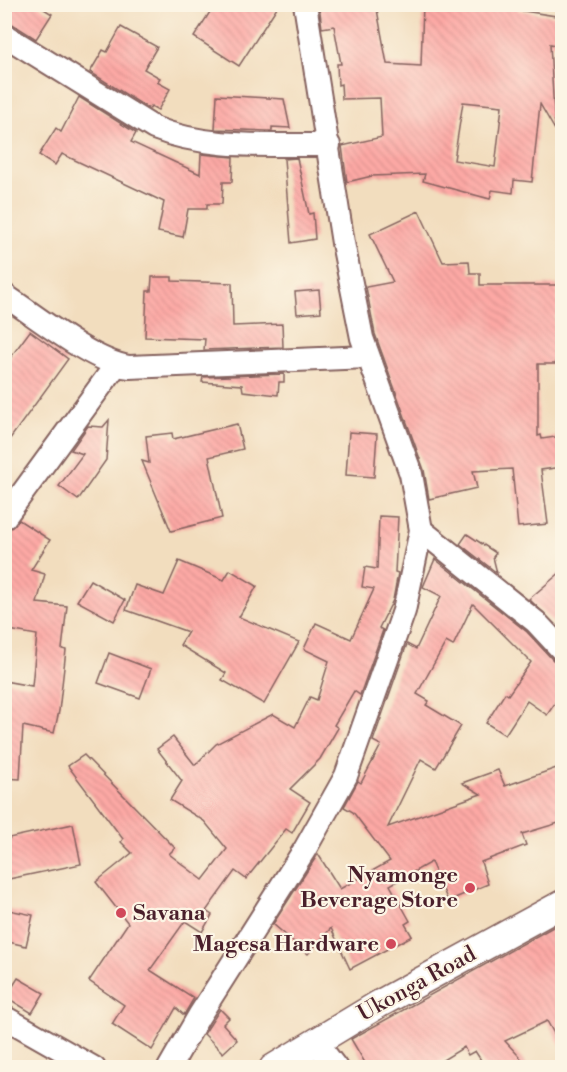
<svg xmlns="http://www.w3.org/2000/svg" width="567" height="1072" viewBox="0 0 567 1072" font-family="'Libre Bodoni',serif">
  <defs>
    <pattern id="building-back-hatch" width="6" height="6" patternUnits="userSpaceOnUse" patternTransform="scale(1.5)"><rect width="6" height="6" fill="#fda9a5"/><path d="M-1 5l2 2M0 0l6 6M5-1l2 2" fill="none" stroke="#da918e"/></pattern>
  </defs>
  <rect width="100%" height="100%" fill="#fcf5e5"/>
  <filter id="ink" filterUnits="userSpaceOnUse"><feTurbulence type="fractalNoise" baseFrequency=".0167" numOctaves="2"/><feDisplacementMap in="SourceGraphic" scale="12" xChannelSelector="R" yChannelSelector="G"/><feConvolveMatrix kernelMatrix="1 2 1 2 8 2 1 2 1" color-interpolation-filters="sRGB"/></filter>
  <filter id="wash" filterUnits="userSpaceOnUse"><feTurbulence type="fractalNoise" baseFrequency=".008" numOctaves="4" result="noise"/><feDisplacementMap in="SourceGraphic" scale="24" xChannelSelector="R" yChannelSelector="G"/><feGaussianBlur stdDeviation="1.35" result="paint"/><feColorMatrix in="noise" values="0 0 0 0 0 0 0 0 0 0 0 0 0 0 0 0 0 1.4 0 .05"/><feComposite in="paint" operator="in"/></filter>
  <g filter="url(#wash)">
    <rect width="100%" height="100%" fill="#f2ddbe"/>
    <g id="blocks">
      <g fill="url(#building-back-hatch)" fill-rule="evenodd">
        <polygon points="15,4 36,4 52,14 36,39 6,20"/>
        <polygon points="215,4 279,4 239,66 194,37"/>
        <path d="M 319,4 L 376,4 L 387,64 L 421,66 L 423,4 L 518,4 L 518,10 L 562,17 L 562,46 L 550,44 L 555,130 L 540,104 L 532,182 L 514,180 L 513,193 L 492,190 L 490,199 L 423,181 L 425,174 L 372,176 L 347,182 L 342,146 L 382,137 L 380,98 L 342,99 L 341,84 L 338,85 L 337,64 L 341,64 L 334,26 L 322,28 ZM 463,102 L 502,106 L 495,167 L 454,160 Z"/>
        <polygon points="121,27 157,47 144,69 160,78 157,82 170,89 158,110 151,106 149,109 90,72 103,50 107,52"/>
        <polygon points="217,95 284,99 290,128 272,127 272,131 267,131 215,129"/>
        <polygon points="79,97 136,133 131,142 200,174 201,154 233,157 232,182 223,182 222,204 207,204 207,209 188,209 183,237 158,232 164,202 62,154 55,165 39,155 56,128 61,132"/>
        <polygon points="297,158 309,214 313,213 315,239 291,243 284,159"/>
        <polygon points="419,211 443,262 469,261 470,273 480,273 480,285 558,285 558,316 555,316 556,364 538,364 538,436 541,435 542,439 562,436 562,467 541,470 548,524 518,527 512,469 473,471 477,488 429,499 424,470 375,334 366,287 393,282 370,234"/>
        <polygon points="152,277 172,277 172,281 232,283 233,326 282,324 283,347 204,350 205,339 145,337 147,291 151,291"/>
        <polygon points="319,290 321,312 297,314 295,292"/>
        <polygon points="30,331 68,359 4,447 4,366"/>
        <polygon points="284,374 284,382 279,382 278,395 243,391 242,385 202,382 203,377"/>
        <polygon points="109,420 106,460 78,500 59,486 83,454 71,450 88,426 103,427"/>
        <polygon points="237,424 243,449 209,457 222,518 171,531 142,461 149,463 146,436 172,433 173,439"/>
        <polygon points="349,432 377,434 374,477 346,475"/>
        <polygon points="379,516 398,517 395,572 398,573 393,600 379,628 383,630 360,695 354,691 334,725 338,728 320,759 290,789 310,802 292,833 286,829 246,879 235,871 206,911 212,915 202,932 185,921 150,970 194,998 184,1015 176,1008 152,1050 112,1024 124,1005 89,981 128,923 96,882 132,853 121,842 123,839 68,766 84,755 175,848 169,854 203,880 227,849 204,821 170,800 182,781 157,749 173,737 195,765 216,744 273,714 295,727 310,697 317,700 329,661 304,649 316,623 351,639 374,589 362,587 365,567 377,569"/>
        <polygon points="19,520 50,540 31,570 45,574 37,603 67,606 62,649 66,650 59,711 54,733 23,726 20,779 4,778 4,681 32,686 37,635 4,629 4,534"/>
        <polygon points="467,534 496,553 493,557 497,573 460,544"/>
        <polygon points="435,559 527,632 553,660 562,663 562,693 547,715 527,701 505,735 486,723 505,693 508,695 531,662 473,604 453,646 446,642 417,694 429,701 426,705 461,726 436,768 421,759 388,827 481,794 462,783 498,770 505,786 562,766 562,822 522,834 526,845 481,862 488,884 448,901 431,862 390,885 410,921 405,924 412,936 350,969 331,928 308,954 273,924 318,854 340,889 390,861 353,812 344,807 358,781 361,783 381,745 373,741 407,644 416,649 441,596 423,587"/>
        <polygon points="179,561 224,580 230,570 257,586 239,617 299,642 264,704 222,680 226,673 180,645 188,632 126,610 135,585 164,595"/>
        <polygon points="562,571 562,631 529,599"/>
        <polygon points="90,580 125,600 114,621 77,601"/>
        <polygon points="109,653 151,669 140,698 98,683"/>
        <polygon points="73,824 81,864 4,880 4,839"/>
        <polygon points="4,909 33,915 26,946 4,941"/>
        <polygon points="562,922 562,1048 547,1021 505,1041 530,1068 486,1068 475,1051 468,1055 464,1047 430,1068 368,1068 351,1039"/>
        <polygon points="18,978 44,993 32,1013 6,997"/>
        <polygon points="220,1009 229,1018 223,1024 237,1040 223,1053 204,1034"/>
      </g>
    </g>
  </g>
  <g filter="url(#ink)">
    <use href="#blocks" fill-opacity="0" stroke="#85625e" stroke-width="1.5"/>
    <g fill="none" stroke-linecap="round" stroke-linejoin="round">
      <defs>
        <g id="minor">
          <path d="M 4,35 L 154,128 C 210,150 270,144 329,145"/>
          <path d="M 4,295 C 38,317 91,361 129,367 L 368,357"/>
          <polyline points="5,517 116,365"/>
          <polyline points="421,530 536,622 562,650"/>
          <polyline points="4,1017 94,1068"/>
          <polyline points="316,1042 336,1068"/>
          <polyline points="169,1068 199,1016 305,849 346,776 404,611 421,530 411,474 362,338 343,243 305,4"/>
        </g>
        <polyline id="tertiary" points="273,1068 379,1004 562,904"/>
      </defs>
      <use href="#minor" stroke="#85625e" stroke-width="26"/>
      <use href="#tertiary" stroke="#85625e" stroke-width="30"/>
      <use href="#minor" stroke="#fff" stroke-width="22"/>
      <use href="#tertiary" stroke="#fff" stroke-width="27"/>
    </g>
  </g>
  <g fill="#d1495b" stroke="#fcf5e5" stroke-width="2">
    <circle cx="470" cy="888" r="6"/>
    <circle cx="121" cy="913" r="6"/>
    <circle cx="391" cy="944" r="6"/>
  </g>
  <g text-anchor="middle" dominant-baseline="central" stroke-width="4.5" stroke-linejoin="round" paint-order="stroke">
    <g font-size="22" font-weight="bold" fill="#4a1f2b" stroke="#fcf5e5" text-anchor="end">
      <text x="458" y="875">Nyamonge<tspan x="458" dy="25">Beverage Store</tspan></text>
      <text x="133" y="913" text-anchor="start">Savana</text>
      <text x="379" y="944">Magesa Hardware</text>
    </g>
    <g font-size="22" fill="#4a1f2b" stroke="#fcf5e5">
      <text transform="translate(417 984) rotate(-29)">Ukonga Road</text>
    </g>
  </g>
  <rect width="567" height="1072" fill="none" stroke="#fcf5e5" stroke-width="24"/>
</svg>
